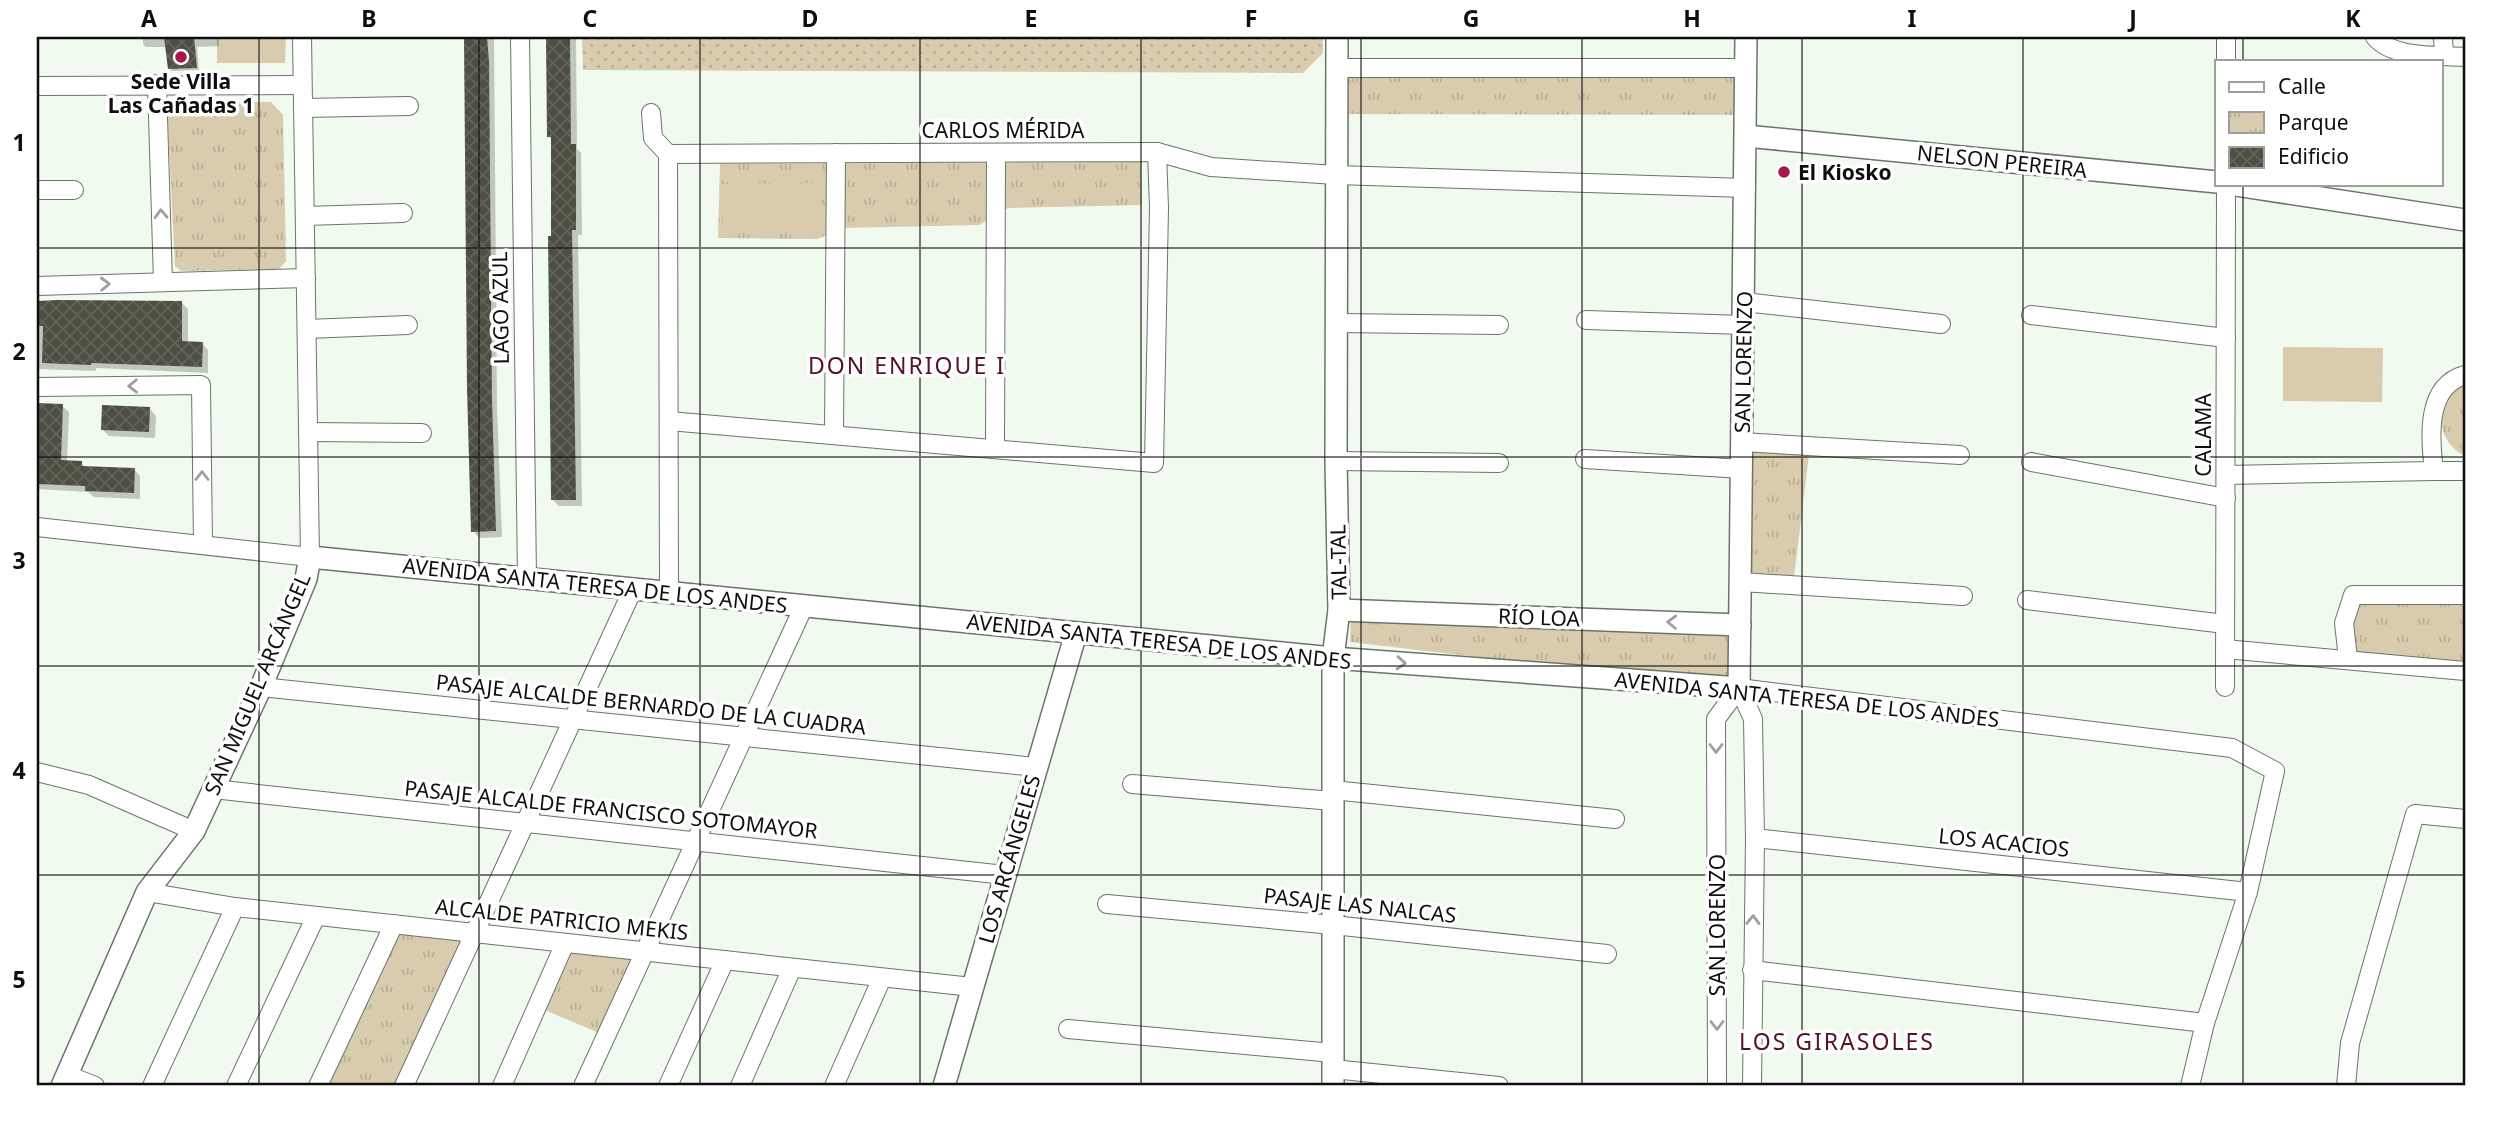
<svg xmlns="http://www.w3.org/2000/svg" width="2502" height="1123" viewBox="0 0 2502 1123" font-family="'Noto Sans',sans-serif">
  <defs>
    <pattern id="grass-dots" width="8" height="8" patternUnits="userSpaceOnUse" patternTransform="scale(1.75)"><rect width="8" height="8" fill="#d9ccae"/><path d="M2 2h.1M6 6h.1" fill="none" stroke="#b9ae94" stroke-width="1.8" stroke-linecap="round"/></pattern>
    <pattern id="park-tufts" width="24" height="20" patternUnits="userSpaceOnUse" patternTransform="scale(1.75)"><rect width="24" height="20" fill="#d9ccae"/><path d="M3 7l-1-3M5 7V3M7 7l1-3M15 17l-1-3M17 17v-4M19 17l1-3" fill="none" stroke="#b9ae94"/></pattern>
    <pattern id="building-cross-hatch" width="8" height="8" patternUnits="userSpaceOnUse" patternTransform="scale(1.75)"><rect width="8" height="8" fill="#4d4f43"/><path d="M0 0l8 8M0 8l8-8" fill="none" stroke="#62645a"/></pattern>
  </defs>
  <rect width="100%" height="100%" fill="#f0faee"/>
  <polygon fill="url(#grass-dots)" points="582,37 1323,37 1323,53 1303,73 583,70"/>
  <g fill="url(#park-tufts)">
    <polygon points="1337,68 1746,68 1746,115 1336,114"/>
    <polygon points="173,100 271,102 283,115 286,261 279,269 181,271 175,266 167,107"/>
    <polygon points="1141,162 1142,205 1008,208 979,225 845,228 817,239 718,238 720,164"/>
    <path d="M 2465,383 L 2465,456 C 2434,441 2433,399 2465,383 Z"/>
    <polygon points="1742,442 1810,446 1793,586 1741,582"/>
    <polygon points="2465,594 2465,671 2384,663 2356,651 2344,623 2357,602"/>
    <polygon points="1351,618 1740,625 1739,688 1350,642"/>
    <polygon points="394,924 475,932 404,1086 318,1086"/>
    <polygon points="567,951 635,957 599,1033 540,1008"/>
  </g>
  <g fill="#d9ccae">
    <polygon points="217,37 286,37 285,63 217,63"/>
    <polygon points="812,183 813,232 723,233 722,184"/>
    <polygon points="2283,347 2383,348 2382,402 2283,401"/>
  </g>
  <g fill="#0003">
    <polygon points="143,37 219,37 219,46 197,47 199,70 172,71 169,68 167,47 146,47 143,44"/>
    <polygon points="464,37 494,37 497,408 502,537 479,538 473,531"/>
    <polygon points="548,37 576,37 577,149 581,153 582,235 578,235 582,506 559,506 553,500 553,140 548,136"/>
    <polygon points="37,302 181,302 188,309 188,343 202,343 208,350 208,373 96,368 96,371 37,369"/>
    <polygon points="37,405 62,406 69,412 67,462 81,463 86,468 134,469 140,476 140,499 94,497 88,492 37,489"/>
    <polygon points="150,409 156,416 155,438 109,436 103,430"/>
  </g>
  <g fill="url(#building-cross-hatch)">
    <polygon points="164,37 194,37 197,68 168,69"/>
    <polygon points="464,37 487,37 489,61 492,400 496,531 471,532 467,388"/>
    <polygon points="546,37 570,37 571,144 576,144 576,230 572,230 576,500 551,500 548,236 551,236 551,137 547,137"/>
    <polygon points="58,300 182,301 182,341 203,342 202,367 91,363 91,365 42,363 43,326 37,326 37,301"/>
    <polygon points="37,403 63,404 61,460 82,461 82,466 135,468 134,493 85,491 85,486 37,484"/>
    <polygon points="102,405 150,407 149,432 101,430"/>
  </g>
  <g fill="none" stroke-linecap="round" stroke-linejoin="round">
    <defs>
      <g id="minor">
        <polyline points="520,37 527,578"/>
        <path d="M 2375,37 C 2393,59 2438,55 2465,57"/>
        <polyline points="2443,37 2444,56"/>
        <polyline points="2226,61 2226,37"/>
        <polyline points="1337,68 1746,68"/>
        <polyline points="157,84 163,282"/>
        <polyline points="37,86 302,85"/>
        <polyline points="303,108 409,106"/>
        <polyline points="651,113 653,138 668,154 669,592"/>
        <polyline points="668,154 1157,152 1211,167 1336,175 1746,188"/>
        <polyline points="37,190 74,190"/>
        <polyline points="305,216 403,213"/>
        <polyline points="37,286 306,278"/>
        <polyline points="1744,302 1941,324"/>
        <polyline points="2031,315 2226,338"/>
        <polyline points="1586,320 1744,325"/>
        <polyline points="1337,323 1499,325"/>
        <polyline points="307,329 408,325"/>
        <path d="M 2465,375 C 2425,386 2430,439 2434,471 L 2465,471"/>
        <polyline points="37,387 201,385 203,544"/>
        <polyline points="669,421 1154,463 1159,208 1157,152"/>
        <polyline points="308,432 422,433"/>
        <polyline points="834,434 836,153"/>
        <polyline points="1742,442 1960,455"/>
        <polyline points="995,449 996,153"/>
        <polyline points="1585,459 1742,469"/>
        <polyline points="1336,461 1499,463"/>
        <polyline points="2031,462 2226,498"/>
        <polyline points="2226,475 2434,471"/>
        <polyline points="37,527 310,557 302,37"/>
        <polyline points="1741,582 1963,596"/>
        <polyline points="2027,600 2225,624"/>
        <polyline points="2225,649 2465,671"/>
        <polyline points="2348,659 2344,623 2353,595 2465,595"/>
        <polyline points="261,687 1036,767"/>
        <polyline points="2225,687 2226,184"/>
        <polyline points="1739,688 2232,748 2275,771 2248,892 2205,1023 2190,1086"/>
        <polyline points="1739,688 1753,719 1755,838 1752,1086"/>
        <polyline points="37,772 89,785 194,831"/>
        <polyline points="1132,784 1333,801"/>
        <polyline points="213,789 1005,875"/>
        <polyline points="1333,790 1615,819"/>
        <polyline points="1755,838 2248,892"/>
        <polyline points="147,892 235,907 972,987"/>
        <polyline points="1107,904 1333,925 1607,954"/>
        <polyline points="1752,970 2205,1023"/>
        <polyline points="1068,1029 1333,1053"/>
        <polyline points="1333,1069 1499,1086"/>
        <polyline points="67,1075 95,1086"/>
        <polyline points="152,1086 235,907"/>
        <polyline points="236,1086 316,916"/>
        <polyline points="318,1086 394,924"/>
        <polyline points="404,1086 633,589"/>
        <polyline points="502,1086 565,943"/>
        <polyline points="583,1086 804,606"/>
        <polyline points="668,1086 725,960"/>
        <polyline points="740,1086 792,968"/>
        <polyline points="834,1086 882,978"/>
        <polyline points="1717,1086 1716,719 1739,688"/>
        <polyline points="2346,1086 2350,1043 2415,814 2465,819"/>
      </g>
      <g id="tertiary">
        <polyline points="1746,136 2217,182"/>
        <polyline points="2229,184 2465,220"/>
        <polyline points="1339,610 1740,625"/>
        <polyline points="62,1086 147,892 194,831 261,687 306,579 310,557 1333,658 1739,688 1746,37"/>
        <polyline points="944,1086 1076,633"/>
        <polyline points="1333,1086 1333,658 1339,610 1336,461 1337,37"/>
      </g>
    </defs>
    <use href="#minor" stroke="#6b746a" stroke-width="20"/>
    <use href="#tertiary" stroke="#6b746a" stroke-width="24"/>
    <use href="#minor" stroke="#fff" stroke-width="18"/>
    <use href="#tertiary" stroke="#fff" stroke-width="21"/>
  </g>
  <defs><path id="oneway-chevron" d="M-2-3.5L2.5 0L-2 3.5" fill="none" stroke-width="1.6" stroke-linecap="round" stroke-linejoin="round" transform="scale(1.75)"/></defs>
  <g stroke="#9e9f9e">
    <use href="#oneway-chevron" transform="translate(161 214) rotate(-92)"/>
    <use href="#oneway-chevron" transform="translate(105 284) rotate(-2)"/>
    <use href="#oneway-chevron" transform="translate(133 386) rotate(179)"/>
    <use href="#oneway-chevron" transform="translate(202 476) rotate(-90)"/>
    <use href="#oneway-chevron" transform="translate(1672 622) rotate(-178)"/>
    <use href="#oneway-chevron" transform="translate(1401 663) rotate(4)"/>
    <use href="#oneway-chevron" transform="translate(1716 748) rotate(90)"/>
    <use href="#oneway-chevron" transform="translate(1753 920) rotate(-89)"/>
    <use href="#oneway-chevron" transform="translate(1717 1025) rotate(90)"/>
  </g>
  <path fill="none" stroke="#0c0f0c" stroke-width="2" stroke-opacity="0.55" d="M 259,37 L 259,1086M 479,37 L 479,1086M 700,37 L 700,1086M 920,37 L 920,1086M 1141,37 L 1141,1086M 1361,37 L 1361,1086M 1582,37 L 1582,1086M 1802,37 L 1802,1086M 2023,37 L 2023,1086M 2243,37 L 2243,61M 2243,184 L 2243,1086M 37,248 L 2465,248M 37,457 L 2465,457M 37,666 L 2465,666M 37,875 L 2465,875"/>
  <g fill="#a9164c" stroke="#fff" stroke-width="2.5">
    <circle cx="181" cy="57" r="7"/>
    <circle cx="1784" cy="172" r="7"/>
  </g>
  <g text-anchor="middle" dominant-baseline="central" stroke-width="7" stroke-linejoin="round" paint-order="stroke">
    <g font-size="21" font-weight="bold" fill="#0c0f0c" stroke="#fff">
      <text x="181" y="81">Sede Villa<tspan x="181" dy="24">Las Cañadas 1</tspan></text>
      <text x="1798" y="172" text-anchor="start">El Kiosko</text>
    </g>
    <g font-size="21" fill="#0c0f0c" stroke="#fff">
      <text x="1003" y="130">CARLOS MÉRIDA</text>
      <text transform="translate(2002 161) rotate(6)">NELSON PEREIRA</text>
      <text transform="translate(500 308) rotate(-91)">LAGO AZUL</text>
      <text transform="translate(1743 362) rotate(-89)">SAN LORENZO</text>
      <text transform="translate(2203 435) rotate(-90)">CALAMA</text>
      <text transform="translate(1338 562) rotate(-91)">TAL-TAL</text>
      <text transform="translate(595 585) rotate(6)">AVENIDA SANTA TERESA DE LOS ANDES</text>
      <text transform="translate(1539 617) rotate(2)">RÍO LOA</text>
      <text transform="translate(1159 641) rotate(6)">AVENIDA SANTA TERESA DE LOS ANDES</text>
      <text transform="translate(257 684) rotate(-67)">SAN MIGUEL ARCÁNGEL</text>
      <text transform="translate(1807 699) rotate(6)">AVENIDA SANTA TERESA DE LOS ANDES</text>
      <text transform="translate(651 704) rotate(6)">PASAJE ALCALDE BERNARDO DE LA CUADRA</text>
      <text transform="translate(611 809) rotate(6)">PASAJE ALCALDE FRANCISCO SOTOMAYOR</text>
      <text transform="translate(2004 842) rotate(6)">LOS ACACIOS</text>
      <text transform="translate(1009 859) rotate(-74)">LOS ARCÁNGELES</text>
      <text transform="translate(1360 905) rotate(6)">PASAJE LAS NALCAS</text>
      <text transform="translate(562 919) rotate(6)">ALCALDE PATRICIO MEKIS</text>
      <text transform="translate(1717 925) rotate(-90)">SAN LORENZO</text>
    </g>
    <g font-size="23" letter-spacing="2" fill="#561126" stroke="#fff">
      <text x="907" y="365">DON ENRIQUE I</text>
      <text x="1837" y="1041">LOS GIRASOLES</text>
    </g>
  </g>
  <rect width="2502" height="1123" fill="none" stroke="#ffffff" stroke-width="77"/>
  <rect x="2215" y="60" width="228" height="126" fill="#ffffff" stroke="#9e9f9e" stroke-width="2"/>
  <rect x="2229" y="82" width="35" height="10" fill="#ffffff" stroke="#9e9f9e" stroke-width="2"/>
  <text x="2278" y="94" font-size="21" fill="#0c0f0c">Calle</text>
  <rect x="2229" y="112" width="35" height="21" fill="url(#park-tufts)" stroke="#9e9f9e" stroke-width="2"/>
  <text x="2278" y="130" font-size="21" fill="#0c0f0c">Parque</text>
  <rect x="2229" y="147" width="35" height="21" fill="url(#building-cross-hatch)" stroke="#9e9f9e" stroke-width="2"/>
  <text x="2278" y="164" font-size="21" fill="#0c0f0c">Edificio</text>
  <rect x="38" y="38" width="2426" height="1046" fill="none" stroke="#0c0f0c" stroke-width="2.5"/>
  <g font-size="23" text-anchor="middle" font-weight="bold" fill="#0c0f0c">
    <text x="149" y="27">A</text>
    <text x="369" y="27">B</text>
    <text x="590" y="27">C</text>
    <text x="810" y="27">D</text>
    <text x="1031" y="27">E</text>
    <text x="1251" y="27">F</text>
    <text x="1471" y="27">G</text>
    <text x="1692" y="27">H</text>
    <text x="1912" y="27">I</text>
    <text x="2133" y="27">J</text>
    <text x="2353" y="27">K</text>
    <text x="19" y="151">1</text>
    <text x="19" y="360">2</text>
    <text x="19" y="569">3</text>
    <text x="19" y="779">4</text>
    <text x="19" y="988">5</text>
  </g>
</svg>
